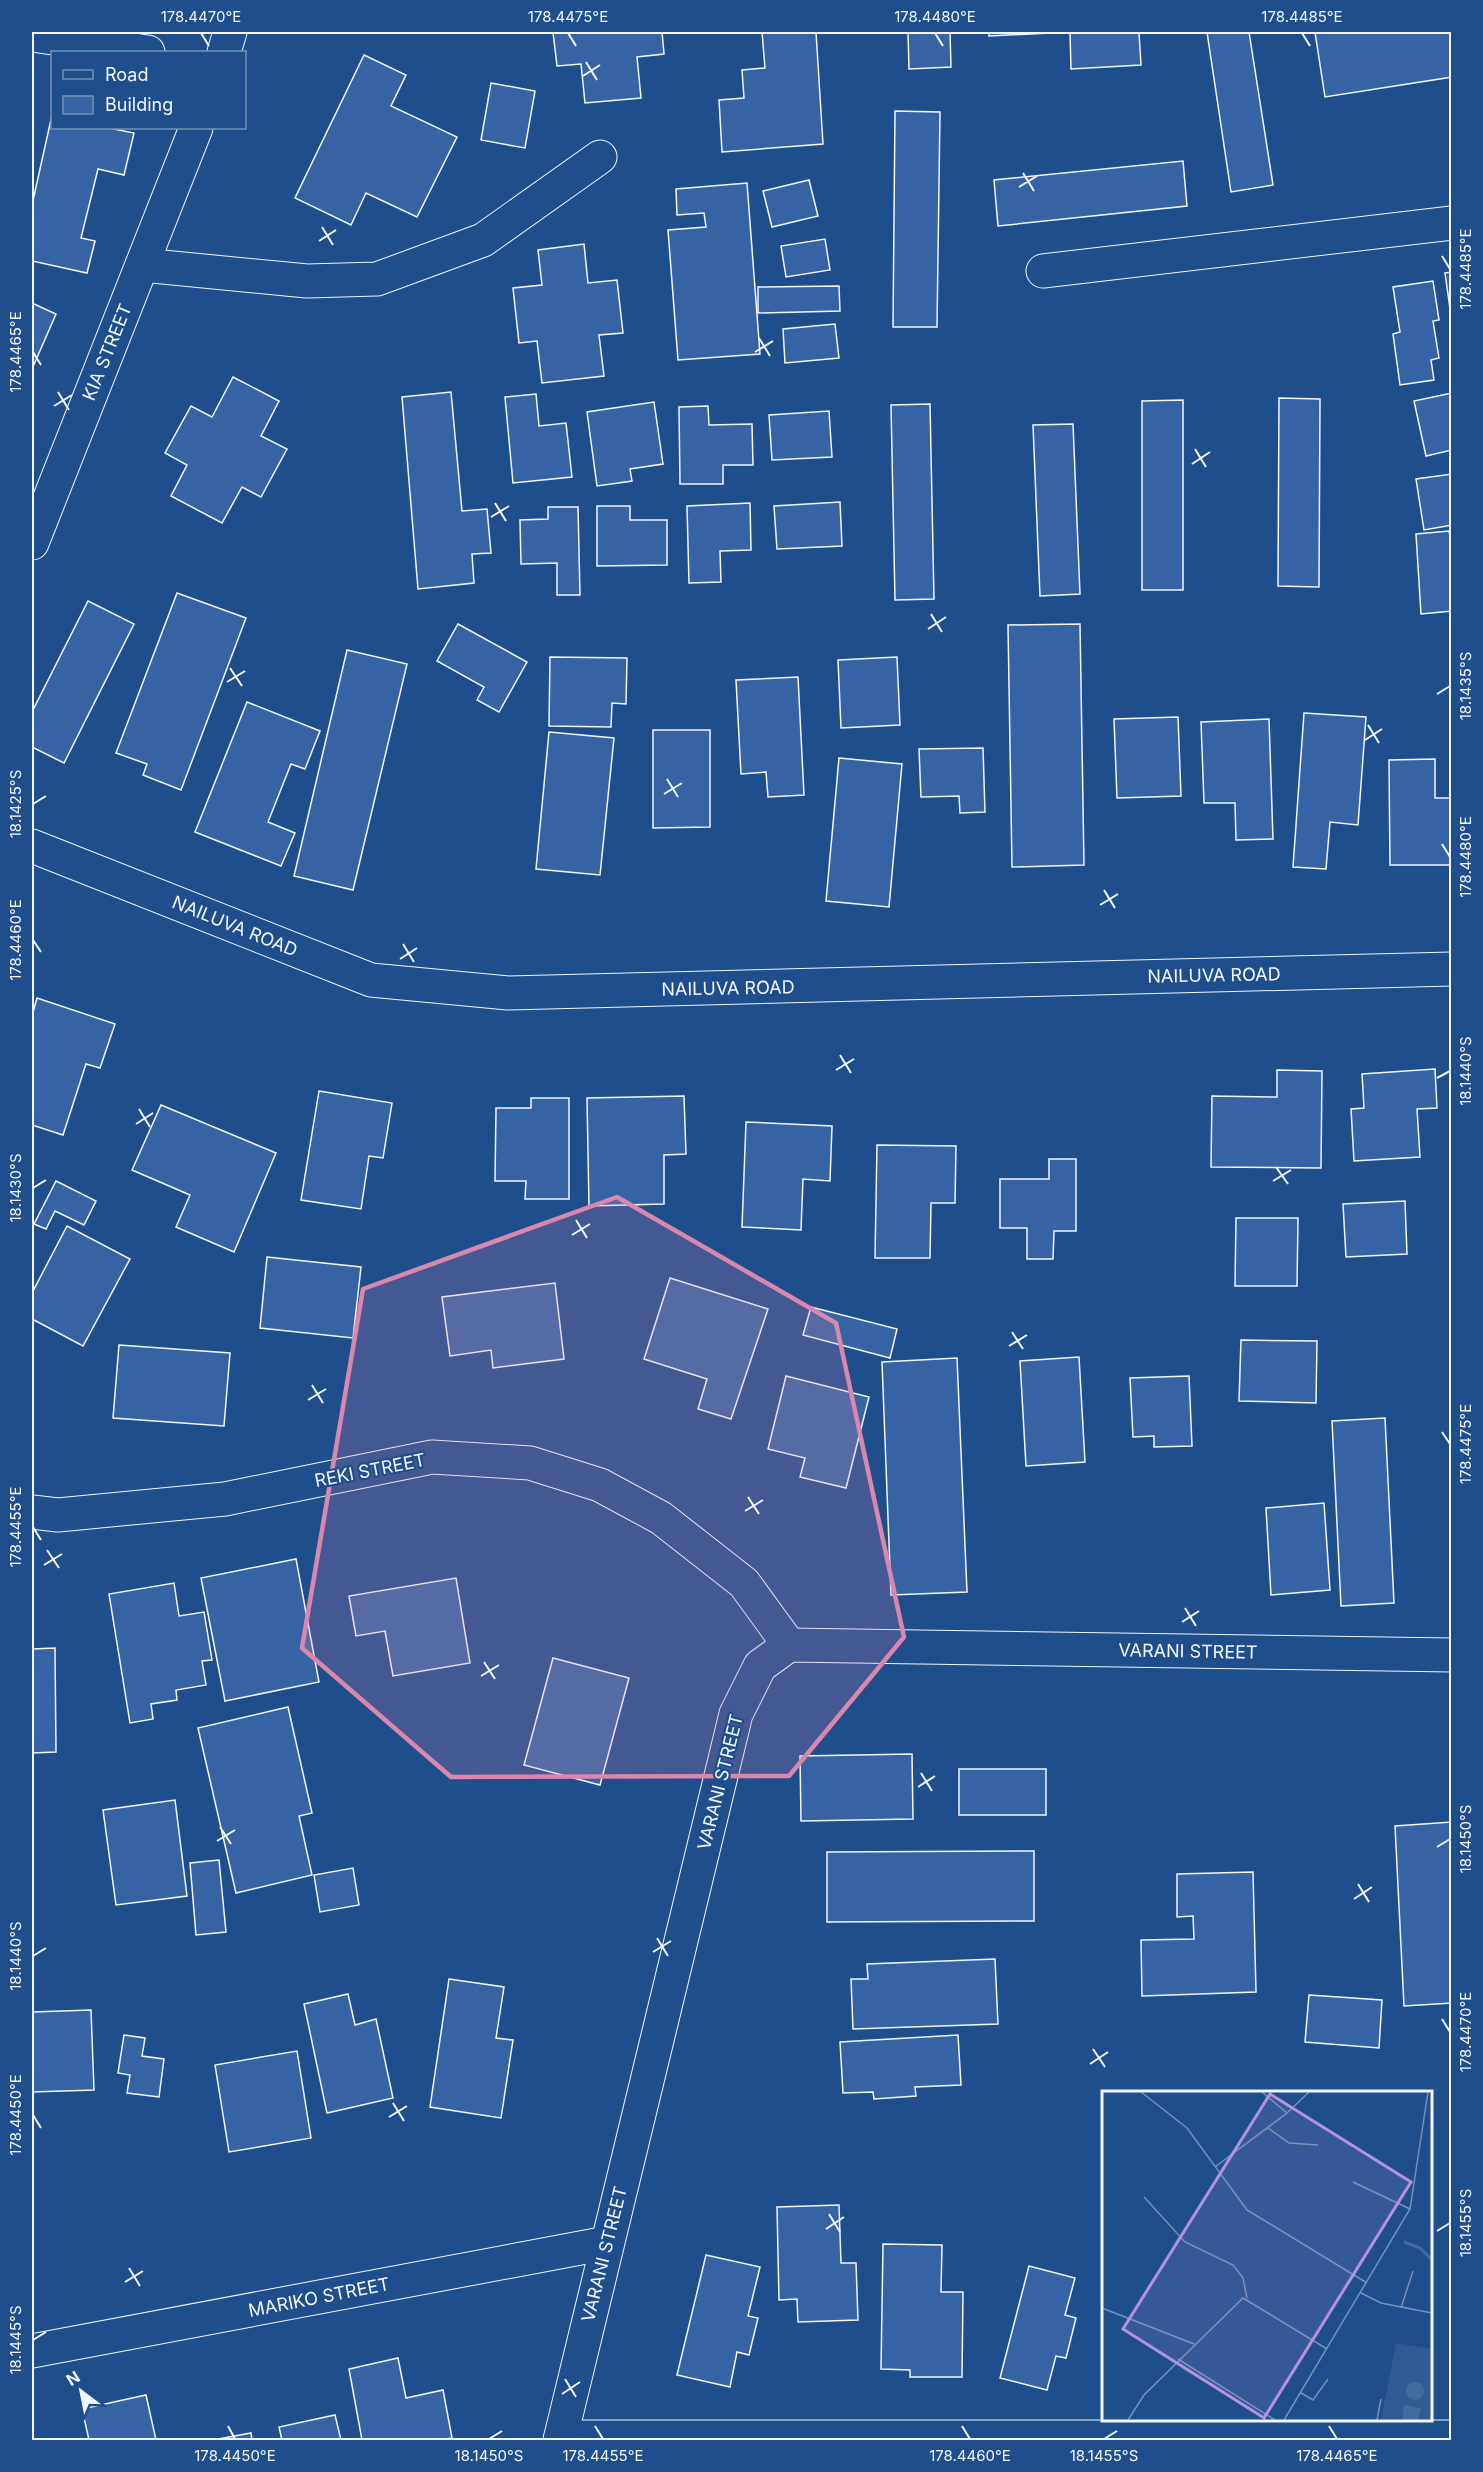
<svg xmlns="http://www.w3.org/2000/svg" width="1483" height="2472" viewBox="0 0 1483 2472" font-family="Inter,sans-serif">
  <rect width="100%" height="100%" fill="#1f4e8c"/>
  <g fill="#3563a3" stroke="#f2f6ff" stroke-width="1.5">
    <polygon points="553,32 662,32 664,54 637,57 641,98 585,103 581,64 557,66"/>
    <polygon points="762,32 816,32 823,144 722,152 719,100 744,98 742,70 765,68"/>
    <polygon points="908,32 950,32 951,67 909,69"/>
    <polygon points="989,32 1156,32 1139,33 1141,65 1071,69 1070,32 989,36"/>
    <polygon points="1207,32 1249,32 1273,185 1231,192"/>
    <polygon points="1315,32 1452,32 1452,77 1325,97"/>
    <polygon points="364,55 406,75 391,106 457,137 417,217 366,193 351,225 295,198"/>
    <polygon points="491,83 535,91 525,148 481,140"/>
    <polygon points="895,111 940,112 937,327 893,327"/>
    <polygon points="52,115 52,128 109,128 134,133 124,175 98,169 81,238 95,241 87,273 32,261 32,205"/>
    <polygon points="1183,161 1187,206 998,226 994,180"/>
    <polygon points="809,180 818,216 772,227 763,191"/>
    <polygon points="747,183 760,354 678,360 668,230 706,227 704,213 677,215 676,189"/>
    <polygon points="825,239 830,270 786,277 781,246"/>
    <polygon points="584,244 588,283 617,280 623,333 599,335 604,376 542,383 537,341 519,343 513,288 542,285 538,250"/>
    <polygon points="1452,272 1452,323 1445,273"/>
    <polygon points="1433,281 1439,320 1433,321 1439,358 1431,360 1434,380 1400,385 1393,334 1400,332 1393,287"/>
    <polygon points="839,286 840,311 758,313 758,287"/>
    <polygon points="32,303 56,314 32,369"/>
    <polygon points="835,324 839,358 785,363 783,329"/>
    <polygon points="233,377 279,401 261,436 287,449 261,497 242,487 222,523 171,496 187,465 165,453 191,406 212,417"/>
    <polygon points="451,392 462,511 487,509 491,553 472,554 474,583 418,589 402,397"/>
    <polygon points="1452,393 1452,450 1426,456 1414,401"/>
    <polygon points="536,394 539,426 566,423 572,477 513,483 505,397"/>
    <polygon points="1279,398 1320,399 1319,587 1278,586"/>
    <polygon points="1183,400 1183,590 1142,590 1142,401"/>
    <polygon points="654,402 663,464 630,469 632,481 597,486 587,412"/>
    <polygon points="930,404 934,599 895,600 891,405"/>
    <polygon points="708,406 709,425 752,424 753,465 723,465 723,484 680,484 679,407"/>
    <polygon points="829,411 832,457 772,460 769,415"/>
    <polygon points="1073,424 1080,594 1040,596 1033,425"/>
    <polygon points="1452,474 1452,525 1424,530 1416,479"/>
    <polygon points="840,502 842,546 777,549 774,506"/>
    <polygon points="750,503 751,550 720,551 721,582 689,583 687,506"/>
    <polygon points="597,506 630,506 630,520 667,520 667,565 597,566"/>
    <polygon points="548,507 578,507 580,595 557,595 557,563 521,564 520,520 548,519"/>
    <polygon points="1449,531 1452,546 1452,611 1421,614 1416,534"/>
    <polygon points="177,593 246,618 181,790 143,775 147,764 116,753"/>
    <polygon points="88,601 134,624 64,763 32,747 32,712"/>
    <polygon points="458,624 527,662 499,712 477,700 484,687 437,661"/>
    <polygon points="1080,624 1084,865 1012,867 1008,625"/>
    <polygon points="347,650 407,664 353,890 294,876"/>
    <polygon points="550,657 627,658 626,704 612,703 611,727 549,726"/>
    <polygon points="897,657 900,725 841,728 838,660"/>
    <polygon points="798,677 804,795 768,797 766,772 741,774 736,680"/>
    <polygon points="247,702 320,731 305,769 291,764 268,822 295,833 281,866 195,832"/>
    <polygon points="1304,713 1366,717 1358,825 1330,822 1326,869 1293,867"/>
    <polygon points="1178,717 1181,796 1117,798 1114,719"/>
    <polygon points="1269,719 1273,839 1236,840 1235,803 1204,803 1201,722"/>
    <polygon points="653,730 710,730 710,827 653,828"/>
    <polygon points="549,732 614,738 600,875 536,869"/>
    <polygon points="983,748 985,812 960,813 959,796 921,797 919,749"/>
    <polygon points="839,758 902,764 889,907 826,901"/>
    <polygon points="1435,759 1435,798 1452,798 1452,865 1390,865 1389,760"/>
    <polygon points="37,998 115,1024 100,1068 86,1064 63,1135 32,1125 32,1016"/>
    <polygon points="1435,1069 1437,1108 1417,1109 1420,1157 1354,1161 1351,1109 1364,1108 1362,1074"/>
    <polygon points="1277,1070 1322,1071 1321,1168 1211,1167 1212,1096 1277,1097"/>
    <polygon points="319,1091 392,1103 383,1158 369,1156 361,1209 301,1200"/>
    <polygon points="684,1096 686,1154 664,1155 664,1204 589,1206 587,1098"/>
    <polygon points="531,1098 569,1098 569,1199 525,1199 526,1181 495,1181 496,1108 531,1108"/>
    <polygon points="161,1105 276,1153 234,1252 176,1227 190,1195 132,1170"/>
    <polygon points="746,1122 832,1126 830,1181 803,1179 801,1230 742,1227"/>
    <polygon points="877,1145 956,1146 955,1203 931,1203 930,1258 875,1258"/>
    <polygon points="1049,1159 1076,1159 1076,1231 1054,1231 1053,1259 1027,1259 1027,1228 1000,1228 1000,1179 1049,1179"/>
    <polygon points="56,1181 96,1201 84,1225 55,1211 46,1229 34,1224"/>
    <polygon points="1405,1201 1407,1254 1346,1257 1343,1204"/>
    <polygon points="1236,1218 1298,1218 1297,1286 1235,1286"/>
    <polygon points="67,1226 130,1259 83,1346 32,1319 32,1293"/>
    <polygon points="267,1257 361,1267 353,1338 260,1328"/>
    <polygon points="670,1278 768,1309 731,1419 698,1409 707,1379 644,1359"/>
    <polygon points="555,1283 564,1359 493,1368 491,1350 450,1356 442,1297"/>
    <polygon points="811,1307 897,1329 890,1358 803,1335"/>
    <polygon points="1241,1340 1317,1341 1316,1403 1239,1401"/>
    <polygon points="119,1345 230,1353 224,1426 113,1418"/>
    <polygon points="1079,1357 1085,1462 1026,1466 1020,1361"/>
    <polygon points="957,1358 967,1592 891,1595 882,1362"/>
    <polygon points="786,1376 869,1397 846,1488 800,1477 805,1458 768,1449"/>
    <polygon points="1189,1376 1192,1446 1154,1447 1154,1436 1133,1437 1130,1378"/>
    <polygon points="1385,1418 1394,1603 1341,1606 1332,1421"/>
    <polygon points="1324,1503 1330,1590 1271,1595 1266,1508"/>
    <polygon points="296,1559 319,1682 225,1701 201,1578"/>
    <polygon points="456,1578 470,1663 393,1676 385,1631 356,1636 349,1596"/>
    <polygon points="174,1583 179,1616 204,1612 212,1660 202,1661 206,1685 176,1690 177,1700 151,1704 153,1719 130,1723 109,1594"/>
    <polygon points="55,1648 56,1752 32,1753 32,1649"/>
    <polygon points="553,1658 629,1678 600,1785 524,1765"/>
    <polygon points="288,1707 312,1813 299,1816 312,1875 236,1893 198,1728"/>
    <polygon points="912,1754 913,1819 801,1821 800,1756"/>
    <rect x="959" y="1769" width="87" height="46"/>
    <polygon points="175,1800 187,1896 116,1905 103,1810"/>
    <polygon points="1452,1822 1452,2003 1404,2006 1395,1826"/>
    <polygon points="1034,1851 1034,1921 827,1922 827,1852"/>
    <polygon points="219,1860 226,1932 196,1935 190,1863"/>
    <polygon points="353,1868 359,1905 320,1912 314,1875"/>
    <polygon points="1253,1872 1256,1992 1142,1996 1141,1940 1194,1939 1193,1916 1177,1917 1177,1874"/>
    <polygon points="995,1959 998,2024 853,2029 851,1979 868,1979 867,1964"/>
    <polygon points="449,1979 504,1987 496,2038 513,2040 501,2118 430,2107"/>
    <polygon points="348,1994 355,2025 376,2019 393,2098 327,2113 304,2004"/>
    <polygon points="1309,1995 1382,2000 1379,2048 1305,2042"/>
    <polygon points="91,2010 94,2090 32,2092 32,2012"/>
    <polygon points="124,2035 145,2038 142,2056 164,2059 159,2097 127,2093 130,2075 118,2073"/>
    <polygon points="958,2035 961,2085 915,2087 916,2096 874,2099 873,2092 843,2093 840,2042"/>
    <polygon points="297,2051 311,2138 229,2152 215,2065"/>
    <polygon points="839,2205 841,2263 856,2263 858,2320 798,2322 797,2299 779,2300 777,2207"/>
    <polygon points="883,2244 942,2245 941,2292 963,2292 962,2377 910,2377 910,2370 881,2369"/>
    <polygon points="706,2255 760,2267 748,2316 758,2318 749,2355 737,2352 730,2387 677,2375"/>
    <polygon points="1029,2266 1075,2278 1065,2315 1076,2318 1066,2358 1056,2356 1047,2390 1000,2378"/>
    <polygon points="398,2358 406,2398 443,2390 452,2438 440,2440 362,2440 349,2369"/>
    <polygon points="146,2395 156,2440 89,2440 82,2409"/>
    <polygon points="335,2415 341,2440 276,2440 282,2440 279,2427"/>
    <polygon points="251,2433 252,2440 213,2440"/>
  </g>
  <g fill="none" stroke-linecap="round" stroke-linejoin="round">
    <defs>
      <g id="street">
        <polyline points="32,35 148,52"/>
        <polyline points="142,265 307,281 377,279 483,240 600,157"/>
        <polyline points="1043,271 1452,223"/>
        <polyline points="32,1512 58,1515 225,1499 432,1457 530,1463 600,1485 661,1518 744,1583 789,1645"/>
        <polyline points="32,2351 607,2243"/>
        <polyline points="561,2437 1452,2437"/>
        <polyline points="560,2440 736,1714 760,1666 789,1645 1452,1655"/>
      </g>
      <g id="secondary">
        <polyline points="224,52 230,32"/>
        <polyline points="32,543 196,128"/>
        <polyline points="32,846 371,980 508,993 1452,969"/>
      </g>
    </defs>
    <use href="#street" stroke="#f2f6ff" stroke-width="35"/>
    <use href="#secondary" stroke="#f2f6ff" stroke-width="35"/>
    <use href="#street" stroke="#1f4e8c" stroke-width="33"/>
    <use href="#secondary" stroke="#1f4e8c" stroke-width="33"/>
  </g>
  <path fill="#da87ad" fill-opacity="0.2" stroke="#da87ad" stroke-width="4.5" stroke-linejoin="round" d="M 617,1197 L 836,1323 L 904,1637 L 789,1776 L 451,1777 L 302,1648 L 363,1289 Z"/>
  <path fill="none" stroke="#f2f6ff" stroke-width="2" d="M 201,33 L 209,46M 568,33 L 576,46M 935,33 L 943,46M 1302,33 L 1310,46M 586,62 L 597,80M 583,76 L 600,65M 1023,173 L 1034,191M 1019,187 L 1037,176M 322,227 L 333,245M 319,241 L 336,230M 1442,256 L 1450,269M 759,338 L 770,356M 33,352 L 41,365M 755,352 L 773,341M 58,392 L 69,410M 54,406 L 72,395M 1195,449 L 1206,467M 1192,464 L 1210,452M 495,503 L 506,521M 491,517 L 509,506M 931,614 L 942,632M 928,629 L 946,617M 230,668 L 242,686M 227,682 L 245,671M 1437,694 L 1450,686M 1368,725 L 1379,743M 1365,740 L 1382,729M 667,779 L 678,797M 664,794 L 682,783M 33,804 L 46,796M 1442,844 L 1450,857M 1104,890 L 1115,908M 1100,905 L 1118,894M 33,940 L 41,952M 403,944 L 414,962M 400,959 L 417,948M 840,1055 L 851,1073M 836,1070 L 854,1059M 1437,1078 L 1450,1071M 139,1109 L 150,1127M 136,1124 L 153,1113M 1276,1167 L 1288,1184M 1273,1181 L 1291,1170M 33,1188 L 46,1180M 576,1220 L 587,1238M 572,1235 L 590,1224M 1012,1332 L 1023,1349M 1009,1346 L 1027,1335M 312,1385 L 323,1403M 308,1400 L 326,1389M 1442,1432 L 1450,1444M 748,1497 L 759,1514M 745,1511 L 763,1500M 33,1527 L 41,1540M 47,1550 L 59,1568M 44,1565 L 62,1554M 1185,1608 L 1196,1626M 1182,1622 L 1199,1611M 484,1662 L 495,1679M 481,1676 L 499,1665M 921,1773 L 932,1791M 918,1787 L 935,1776M 220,1827 L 231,1844M 217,1841 L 235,1830M 1437,1847 L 1450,1839M 1358,1884 L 1369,1902M 1354,1899 L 1372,1887M 657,1938 L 668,1956M 653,1952 L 671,1941M 33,1956 L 46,1948M 1442,2019 L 1450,2032M 1093,2049 L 1105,2067M 1090,2064 L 1108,2052M 393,2103 L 404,2121M 33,2115 L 41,2128M 389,2117 L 407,2106M 829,2214 L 840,2232M 826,2229 L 844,2217M 1437,2231 L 1450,2223M 129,2268 L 140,2286M 125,2282 L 143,2271M 33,2340 L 46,2332M 565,2379 L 576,2397M 562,2394 L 580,2382M 228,2426 L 235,2439M 595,2426 L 603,2439M 962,2426 L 970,2439M 1329,2426 L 1337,2439M 489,2439 L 502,2431M 1104,2439 L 1117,2431"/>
  <g text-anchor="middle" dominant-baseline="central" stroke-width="4.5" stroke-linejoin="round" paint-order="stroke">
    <g font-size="18" fill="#f2f6ff" stroke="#1f4e8c">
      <text transform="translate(107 352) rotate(-68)">KIA STREET</text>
      <text transform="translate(235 926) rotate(22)">NAILUVA ROAD</text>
      <text transform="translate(1214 975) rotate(-1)">NAILUVA ROAD</text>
      <text transform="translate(728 988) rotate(-1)">NAILUVA ROAD</text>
      <text transform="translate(370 1470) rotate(-11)">REKI STREET</text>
      <text transform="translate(1188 1651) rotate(1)">VARANI STREET</text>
      <text transform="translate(720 1782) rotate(-76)">VARANI STREET</text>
      <text transform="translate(604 2254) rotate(-76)">VARANI STREET</text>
      <text transform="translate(319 2297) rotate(-11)">MARIKO STREET</text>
    </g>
  </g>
  <g transform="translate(1102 2091)">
    <rect width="330" height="330" fill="#1f4e8c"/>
    <path d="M 294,252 L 330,258 L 330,329 L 279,329 Z" fill="#305b95"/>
    <path d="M304 300a9 9 0 1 1 18 0a9 9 0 1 1-18 0ZM 302,314 L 319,317 L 316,329 L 300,329 Z" fill="#446ba0"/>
    <path fill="none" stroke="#446ba0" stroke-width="3" d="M 302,151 L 318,157 L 330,169"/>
    <path fill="none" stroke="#7391ba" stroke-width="1.5" d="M 39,1 L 85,37 L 145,119 L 265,192M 160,1 L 185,22M 166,37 L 187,52 L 216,54M 113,76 L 185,22 L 207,1M 251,91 L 308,118M 42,106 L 83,151 L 131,174 L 141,187 L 145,207M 259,202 L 279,212 L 330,222M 0,217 L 92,253M 299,217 L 311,180M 76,268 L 173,329M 199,302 L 211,309 L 226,288M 26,329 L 42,304 L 141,207 L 225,258M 182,329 L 308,118 L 326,1M 275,329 L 279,308"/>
    <path fill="#b691df" fill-opacity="0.15" stroke="#b691df" stroke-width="3" d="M 168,3 L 309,91 L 162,327 L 21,238 Z"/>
    <rect width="330" height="330" fill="none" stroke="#f2f6ff" stroke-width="3"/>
  </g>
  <rect width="1483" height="2472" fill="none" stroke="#1f4e8c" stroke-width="66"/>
  <rect x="51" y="51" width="195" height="78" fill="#1f4e8c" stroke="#7391ba" stroke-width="1.5"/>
  <rect x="63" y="70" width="30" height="9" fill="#1f4e8c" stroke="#7391ba" stroke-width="1.5"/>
  <text x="105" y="81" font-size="18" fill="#f2f6ff">Road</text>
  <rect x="63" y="96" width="30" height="18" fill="#3563a3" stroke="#7391ba" stroke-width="1.5"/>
  <text x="105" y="111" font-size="18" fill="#f2f6ff">Building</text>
  <g transform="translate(81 2391) rotate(328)" stroke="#1f4e8c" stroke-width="4.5" paint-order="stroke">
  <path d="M0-4.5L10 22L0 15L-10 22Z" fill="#f2f6ff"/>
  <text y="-9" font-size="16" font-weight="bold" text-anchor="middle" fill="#f2f6ff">N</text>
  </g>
  <rect x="33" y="33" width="1417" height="2406" fill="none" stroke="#f2f6ff" stroke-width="2"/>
  <g font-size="15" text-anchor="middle" fill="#f2f6ff">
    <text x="201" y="22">178.4470°E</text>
    <text x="568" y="22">178.4475°E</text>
    <text x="935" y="22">178.4480°E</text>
    <text x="1302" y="22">178.4485°E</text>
    <text transform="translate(1466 269) rotate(-90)" y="5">178.4485°E</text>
    <text transform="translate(16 352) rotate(-90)" y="5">178.4465°E</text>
    <text transform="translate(1466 686) rotate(-90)" y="5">18.1435°S</text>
    <text transform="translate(16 804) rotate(-90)" y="5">18.1425°S</text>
    <text transform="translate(1466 857) rotate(-90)" y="5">178.4480°E</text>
    <text transform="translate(16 940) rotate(-90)" y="5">178.4460°E</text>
    <text transform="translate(1466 1071) rotate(-90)" y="5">18.1440°S</text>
    <text transform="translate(16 1188) rotate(-90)" y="5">18.1430°S</text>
    <text transform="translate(1466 1444) rotate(-90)" y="5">178.4475°E</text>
    <text transform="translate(16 1527) rotate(-90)" y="5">178.4455°E</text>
    <text transform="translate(1466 1839) rotate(-90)" y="5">18.1450°S</text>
    <text transform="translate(16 1956) rotate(-90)" y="5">18.1440°S</text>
    <text transform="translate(1466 2032) rotate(-90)" y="5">178.4470°E</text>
    <text transform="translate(16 2115) rotate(-90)" y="5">178.4450°E</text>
    <text transform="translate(1466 2223) rotate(-90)" y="5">18.1455°S</text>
    <text transform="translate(16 2340) rotate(-90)" y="5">18.1445°S</text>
    <text x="235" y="2461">178.4450°E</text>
    <text x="489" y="2461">18.1450°S</text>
    <text x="603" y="2461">178.4455°E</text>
    <text x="970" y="2461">178.4460°E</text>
    <text x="1104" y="2461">18.1455°S</text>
    <text x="1337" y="2461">178.4465°E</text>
  </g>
</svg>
